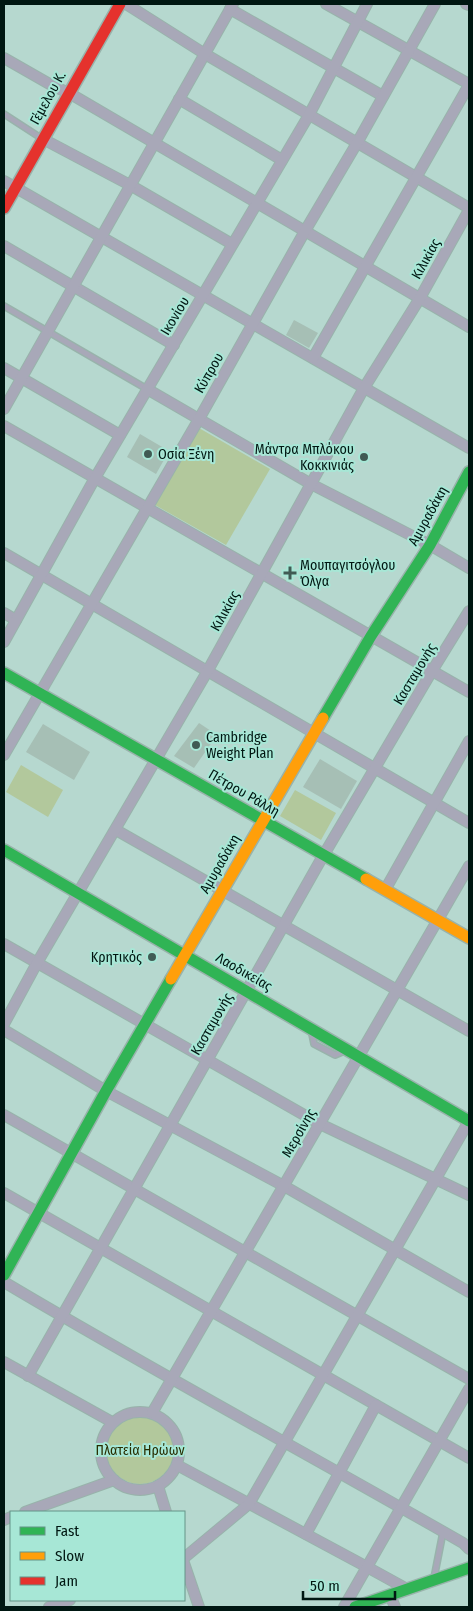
<svg xmlns="http://www.w3.org/2000/svg" width="473" height="1611" viewBox="0 0 473 1611" font-family="'Fira Sans Condensed',sans-serif">
  <rect width="100%" height="100%" fill="#b6d8cf"/>
  <g fill="#b2c89c">
    <polygon points="199,428 270,469 226,545 155,505"/>
    <polygon points="21,765 63,790 48,817 6,792"/>
    <polygon points="295,790 336,813 321,840 280,816"/>
    <circle cx="140" cy="1450" r="34"/>
  </g>
  <g fill="#a6bfb5">
    <polygon points="294,320 318,333 309,348 286,335"/>
    <polygon points="140,434 169,451 156,474 127,457"/>
    <polygon points="199,723 217,735 194,768 174,756"/>
    <polygon points="43,724 90,752 74,780 26,752"/>
    <polygon points="320,759 357,781 341,809 303,787"/>
  </g>
  <g fill="none" stroke-linecap="round" stroke-linejoin="round">
    <defs>
      <g id="lane">
        <polyline points="4,114 41,138"/>
        <polyline points="4,306 147,389"/>
        <polyline points="312,1034 314,1044 335,1055 342,1052"/>
        <polyline points="434,1578 443,1532"/>
      </g>
      <g id="street">
        <polyline points="126,4 205,54 469,208"/>
        <polyline points="326,4 469,84"/>
        <polyline points="466,4 469,5"/>
        <polyline points="230,9 383,96"/>
        <polyline points="4,58 53,86 69,93 469,327"/>
        <polyline points="179,99 282,160"/>
        <polyline points="43,139 130,185 232,244"/>
        <polyline points="4,181 469,448"/>
        <polyline points="4,246 174,345"/>
        <polyline points="313,358 469,85"/>
        <polyline points="4,368 120,435"/>
        <polyline points="147,389 311,484 430,545 469,568"/>
        <polyline points="4,409 233,4"/>
        <polyline points="4,426 469,692"/>
        <polyline points="4,553 469,823"/>
        <polyline points="4,613 16,620"/>
        <polyline points="4,642 95,478 309,115 367,4"/>
        <polyline points="4,755 199,419 305,231 357,143 435,4"/>
        <polyline points="116,830 469,1031"/>
        <polyline points="385,890 469,741"/>
        <polyline points="4,944 320,1124 469,1195"/>
        <polyline points="4,1024 37,963 207,672 364,388 420,298 469,210"/>
        <polyline points="4,1030 106,1091 284,1186 469,1292"/>
        <polyline points="4,1115 469,1379"/>
        <polyline points="4,1193 469,1458"/>
        <path d="M 4,1282 C 155,1372 310,1455 463,1543 L 469,1549"/>
        <polyline points="4,1362 112,1422"/>
        <polyline points="28,1376 319,863 432,671 469,611"/>
        <circle cx="140" cy="1451" r="39"/>
        <polyline points="152,1413 469,866"/>
        <polyline points="177,1465 367,1567 407,1589"/>
        <polyline points="158,1486 166,1512"/>
        <polyline points="25,1512 114,1480"/>
        <polyline points="4,1520 11,1517"/>
        <polyline points="306,1534 376,1405"/>
        <polyline points="184,1558 249,1504 469,1121"/>
        <polyline points="184,1563 199,1607"/>
        <polyline points="390,1595 395,1607"/>
        <polyline points="49,1607 70,1600"/>
        <polyline points="344,1607 469,1389"/>
      </g>
      <g id="fast">
        <polyline points="4,673 366,879"/>
        <polyline points="323,718 371,636 430,545 469,472"/>
        <polyline points="4,850 469,1121"/>
        <polyline points="4,1275 106,1091 171,979"/>
        <polyline points="355,1607 469,1568"/>
      </g>
      <g id="slow">
        <polyline points="366,879 469,938"/>
        <polyline points="171,979 323,718"/>
      </g>
      <polyline id="jam" points="4,208 120,4"/>
    </defs>
    <use href="#lane" stroke="#98b3ab" stroke-width="8"/>
    <use href="#street" stroke="#98b3ab" stroke-width="12"/>
    <use href="#fast" stroke="#98b3ab" stroke-width="14"/>
    <use href="#slow" stroke="#98b3ab" stroke-width="14"/>
    <use href="#jam" stroke="#98b3ab" stroke-width="14"/>
    <use href="#lane" stroke="#a8a8b8" stroke-width="5"/>
    <use href="#street" stroke="#a8a8b8" stroke-width="10"/>
    <use href="#fast" stroke="#30b455" stroke-width="11"/>
    <use href="#slow" stroke="#ff9f0a" stroke-width="11"/>
    <use href="#jam" stroke="#e5322d" stroke-width="11"/>
  </g>
  <g fill="#405b54" stroke="#a7e7d6" stroke-width="2">
    <circle cx="148" cy="454" r="5"/>
    <circle cx="364" cy="457" r="5"/>
    <path d="M287.5 565.5h5v5h5v5h-5v5h-5v-5h-5v-5h5z"/>
    <circle cx="196" cy="745" r="5"/>
    <circle cx="152" cy="957" r="5"/>
  </g>
  <g text-anchor="middle" dominant-baseline="central" stroke-width="4" stroke-linejoin="round" paint-order="stroke">
    <g font-size="14" fill="#001712" stroke="#a7e7d6">
      <text transform="translate(48 98) rotate(-61)">Γέμελου Κ.</text>
      <text transform="translate(426 259) rotate(-61)">Κιλικίας</text>
      <text transform="translate(175 316) rotate(-59)">Ικονίου</text>
      <text transform="translate(209 373) rotate(-60)">Κύπρου</text>
      <text transform="translate(428 516) rotate(-61)">Αμυραδάκη</text>
      <text transform="translate(225 611) rotate(-61)">Κιλικίας</text>
      <text transform="translate(415 674) rotate(-59)">Κασταμονής</text>
      <text transform="translate(244 793) rotate(30)">Πέτρου Ράλλη</text>
      <text transform="translate(220 864) rotate(-60)">Αμυραδάκη</text>
      <text transform="translate(244 972) rotate(30)">Λαοδικείας</text>
      <text transform="translate(212 1024) rotate(-60)">Κασταμονής</text>
      <text transform="translate(299 1133) rotate(-60)">Μερσίνης</text>
    </g>
    <g font-size="14" fill="#001712" stroke="#a7e7d6" text-anchor="start">
      <text x="354" y="449" text-anchor="end">Μάντρα Μπλόκου<tspan x="354" dy="16">Κοκκινιάς</tspan></text>
      <text x="158" y="454">Οσία Ξένη</text>
      <text x="300" y="565">Μουπαγιτσόγλου<tspan x="300" dy="16">Όλγα</tspan></text>
      <text x="206" y="737">Cambridge<tspan x="206" dy="16">Weight Plan</tspan></text>
      <text x="142" y="957" text-anchor="end">Κρητικός</text>
    </g>
    <g font-size="14" fill="#282d00" stroke="#a7e7d6">
      <text x="140" y="1450">Πλατεία Ηρώων</text>
    </g>
  </g>
  <rect width="473" height="1611" fill="none" stroke="#001712" stroke-width="10"/>
  <rect x="10" y="1511" width="175" height="90" fill="#a7e7d6" stroke="#649488"/>
  <rect x="20" y="1527" width="25" height="8" fill="#30b455" stroke="#649488"/>
  <text x="55" y="1536" font-size="15" fill="#001712">Fast</text>
  <rect x="20" y="1552" width="25" height="8" fill="#ff9f0a" stroke="#649488"/>
  <text x="55" y="1561" font-size="15" fill="#001712">Slow</text>
  <rect x="20" y="1577" width="25" height="8" fill="#e5322d" stroke="#649488"/>
  <text x="55" y="1586" font-size="15" fill="#001712">Jam</text>
  <path d="M303 1591v8h92v-8" fill="none" stroke="#001712" stroke-width="2.5"/>
  <text x="310" y="1591" font-size="15" fill="#001712" stroke="#a7e7d6" stroke-width="4" paint-order="stroke">50 m</text>
</svg>
